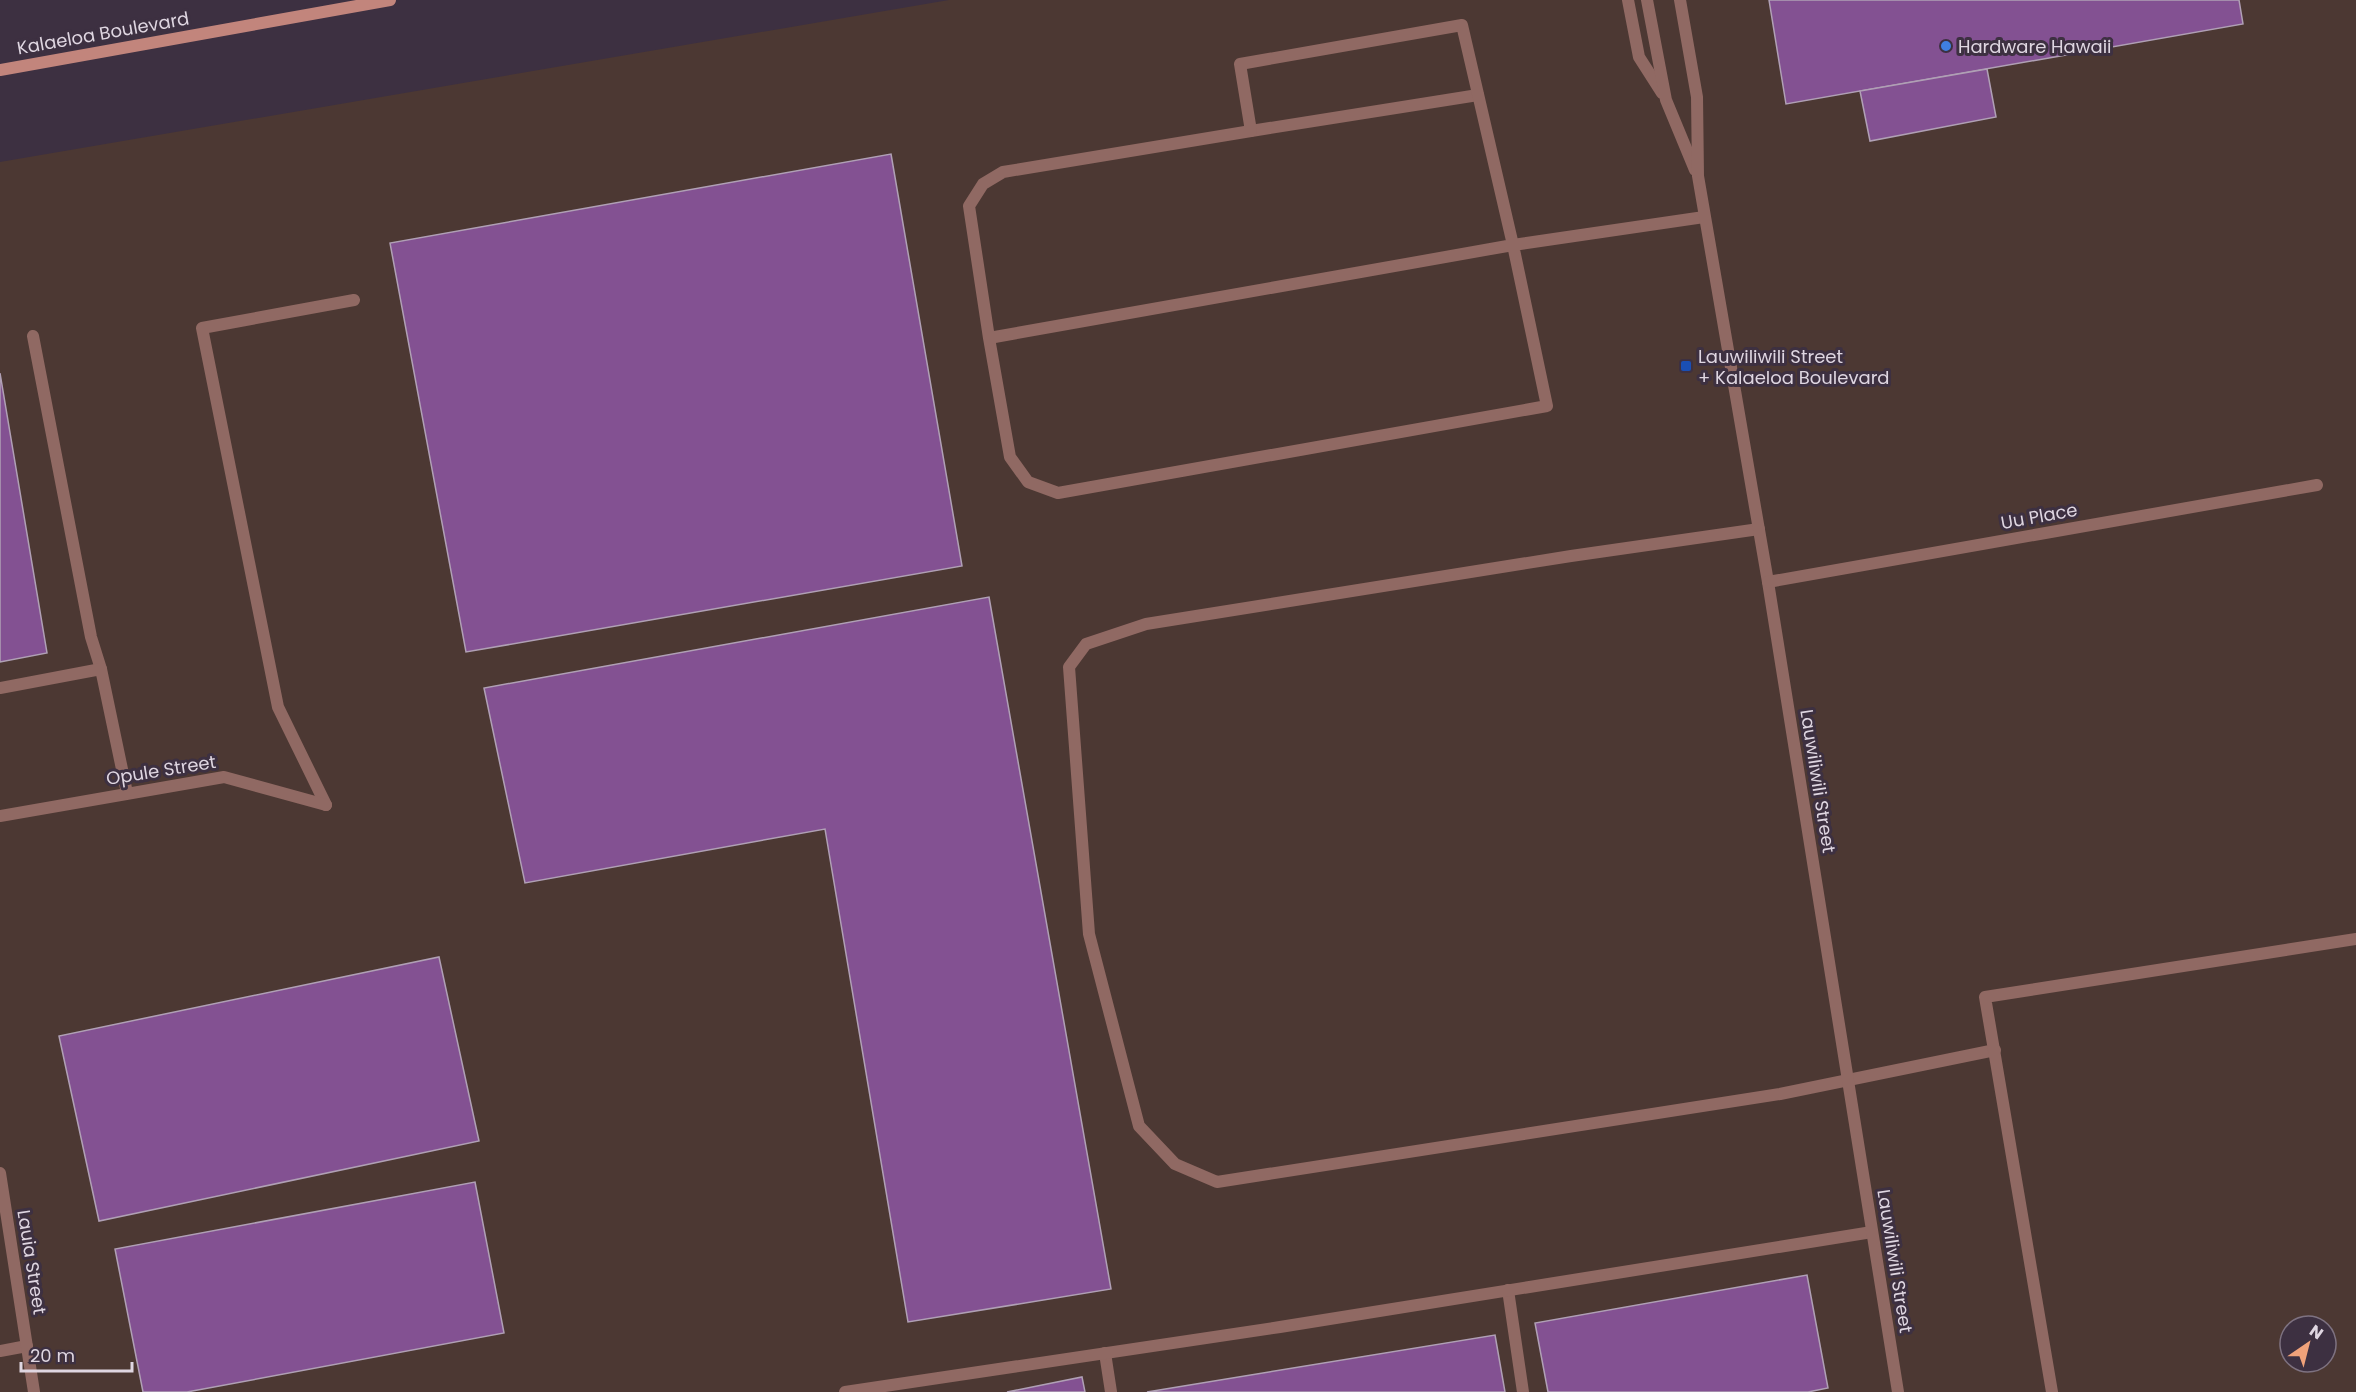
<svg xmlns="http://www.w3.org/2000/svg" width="2356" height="1392" viewBox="0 0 2356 1392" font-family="Poppins,sans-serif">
  <rect width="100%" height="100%" fill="#3d3041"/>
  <path fill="#4c3833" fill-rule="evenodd" d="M 949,0 L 2356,0 L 2356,1392 L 0,1392 L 0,162 ZM 2290,1326 L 2326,1326 L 2326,1362 L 2290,1362 Z"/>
  <g fill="#835192" stroke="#b0a0b5" stroke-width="1.5">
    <polygon points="1769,0 2239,0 2243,24 1786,104"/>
    <polygon points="1987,69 1996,117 1870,141 1860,91"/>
    <polygon points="891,154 962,566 466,652 390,243"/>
    <polygon points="0,373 47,653 0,662"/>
    <polygon points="989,597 1111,1289 908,1322 825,829 525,883 484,688"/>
    <polygon points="439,957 479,1141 99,1221 59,1036"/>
    <polygon points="475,1182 504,1333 187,1392 143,1392 115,1249"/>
    <polygon points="1807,1275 1828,1388 1808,1392 1548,1392 1535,1323"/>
    <polygon points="1495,1335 1505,1392 1147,1392"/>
    <polygon points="1082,1377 1085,1392 1007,1392"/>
  </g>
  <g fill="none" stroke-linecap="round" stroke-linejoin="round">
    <g stroke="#906963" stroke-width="12">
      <polyline points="1251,131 1478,95"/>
      <polyline points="33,336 91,637 101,669"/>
      <polyline points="989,338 969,206 983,184 1003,172 1251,131 1240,64 1462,25 1513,245 1547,406 1058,493 1028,482 1010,457 989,338 1513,245 1704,217"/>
      <polyline points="1759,529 1571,556 1146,624 1086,644 1069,667 1089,934 1139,1126 1175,1164 1217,1182 1780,1094 1995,1050"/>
      <polyline points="0,688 101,669 127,793"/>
      <polyline points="326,805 278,707 202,328 354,300"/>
      <polyline points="1508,1290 1523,1392"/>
      <polyline points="0,1351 27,1346"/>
      <polyline points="1105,1353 1111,1392"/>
      <polyline points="845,1392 1280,1327 1872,1232"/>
      <polyline points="2052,1392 1985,997 2356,939"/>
    </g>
    <g stroke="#906963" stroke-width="12">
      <polyline points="1628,0 1639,57 1662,93"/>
      <polyline points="1647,0 1666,100 1695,170"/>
      <polyline points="1680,0 1697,97 1698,176 1768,582 1898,1392"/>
      <polyline points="1768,582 2317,485"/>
      <polyline points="0,816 224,777 326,805"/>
      <polyline points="0,1173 34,1392"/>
    </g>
    <polyline stroke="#c2857c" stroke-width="12" points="0,70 390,0"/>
  </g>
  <circle fill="#3f7fe0" stroke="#3d3041" stroke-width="2" cx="1946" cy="46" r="6"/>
  <rect fill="#1a4fb4" stroke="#3d3041" stroke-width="2" x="1680" y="360" width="12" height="12" rx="3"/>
  <g text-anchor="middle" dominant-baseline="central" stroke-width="6" stroke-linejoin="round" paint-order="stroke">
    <g font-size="18" fill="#dfd6e1" stroke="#3d3041">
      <text transform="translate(103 33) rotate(-10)">Kalaeloa Boulevard</text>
      <text transform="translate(2039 516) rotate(-10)">Uu Place</text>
      <text transform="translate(161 770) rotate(-9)">Opule Street</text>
      <text transform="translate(1818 781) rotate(81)">Lauwiliwili Street</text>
      <text transform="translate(1895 1261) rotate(81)">Lauwiliwili Street</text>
      <text transform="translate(32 1262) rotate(81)">Lauia Street</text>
    </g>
    <g font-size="18" fill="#dfd6e1" stroke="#3d3041" text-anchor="start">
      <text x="1958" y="46">Hardware Hawaii</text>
      <text x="1698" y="356">Lauwiliwili Street<tspan x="1698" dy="21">+ Kalaeloa Boulevard</tspan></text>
    </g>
  </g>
  <g transform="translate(2308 1344) rotate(35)"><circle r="28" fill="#3d3041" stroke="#7e7281" stroke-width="1.5"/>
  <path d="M0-4.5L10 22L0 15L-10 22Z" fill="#f0a27a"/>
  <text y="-9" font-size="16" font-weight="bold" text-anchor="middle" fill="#dfd6e1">N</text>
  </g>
  <path d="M21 1362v9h111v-9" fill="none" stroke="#dfd6e1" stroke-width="3"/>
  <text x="30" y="1362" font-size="18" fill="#dfd6e1" stroke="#3d3041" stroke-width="4.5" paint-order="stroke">20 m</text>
</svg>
